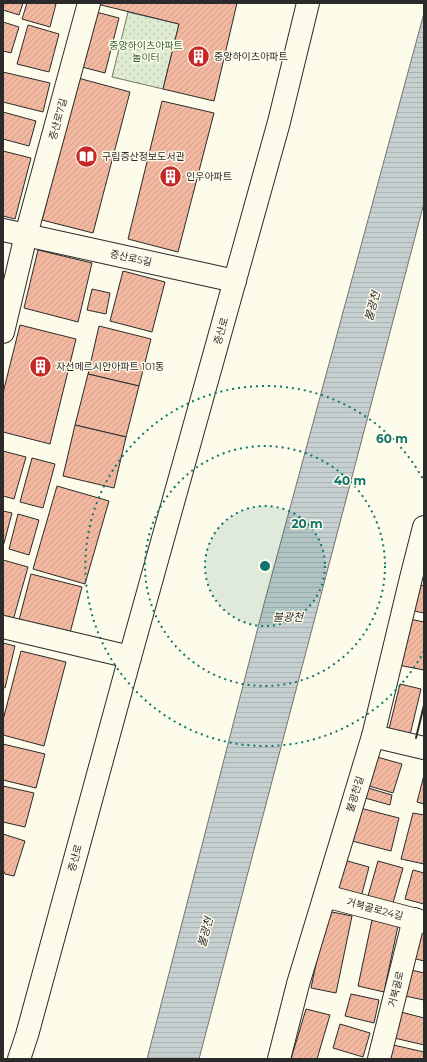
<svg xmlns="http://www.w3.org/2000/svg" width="427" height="1062" viewBox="0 0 427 1062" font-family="Montserrat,'Noto Sans KR',sans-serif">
  <defs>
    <pattern id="grass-dots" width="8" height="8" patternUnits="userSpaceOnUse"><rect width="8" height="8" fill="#deebd1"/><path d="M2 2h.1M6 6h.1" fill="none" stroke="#bfcab4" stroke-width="1.8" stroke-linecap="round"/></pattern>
    <pattern id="water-rules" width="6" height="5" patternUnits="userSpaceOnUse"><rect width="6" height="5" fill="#c7d0d0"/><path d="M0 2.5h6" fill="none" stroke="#abb3b3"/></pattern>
    <pattern id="building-hatch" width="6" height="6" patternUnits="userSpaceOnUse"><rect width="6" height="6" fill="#f2b8a0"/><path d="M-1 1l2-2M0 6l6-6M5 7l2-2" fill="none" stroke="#d09e8a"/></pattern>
  </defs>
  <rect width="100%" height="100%" fill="#fdfbea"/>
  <polygon fill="url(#grass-dots)" stroke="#74746e" points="128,12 179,24 163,89 112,77"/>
  <polygon fill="url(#water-rules)" stroke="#74746e" points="424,13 424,203 199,1059 147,1059 264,604"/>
  <g fill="url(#building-hatch)" stroke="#2b2b2b">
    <polygon points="4,3 23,3 19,15 3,10"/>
    <polygon points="27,3 51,3 56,4 50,27 22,19"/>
    <polygon points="101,3 237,3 214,101 163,89 179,24 101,5"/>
    <polygon points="96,12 119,18 105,73 82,67"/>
    <polygon points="3,22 19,27 11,53 3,51"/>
    <polygon points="28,25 59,34 49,72 17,64"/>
    <polygon points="3,72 50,83 43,112 3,102"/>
    <polygon points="78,78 130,92 93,233 42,220"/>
    <polygon points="162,101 214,113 178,252 128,239"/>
    <polygon points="3,112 36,121 29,146 3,139"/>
    <polygon points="3,151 31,158 15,219 3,216"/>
    <polygon points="38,250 92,263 78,322 24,308"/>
    <polygon points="123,271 165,282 152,332 110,321"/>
    <polygon points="92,289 110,293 106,314 87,310"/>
    <polygon points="20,325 76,339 50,444 3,432 3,393"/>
    <polygon points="99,326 151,339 139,386 88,374"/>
    <polygon points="88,374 139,386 126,437 75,425"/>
    <polygon points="75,425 126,437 114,488 63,476"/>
    <polygon points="3,451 26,457 14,499 3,496"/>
    <polygon points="32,458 55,464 43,508 20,502"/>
    <polygon points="57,486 109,501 85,584 33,569"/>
    <polygon points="3,511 12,513 3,547"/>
    <polygon points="18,514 39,520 29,555 9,549"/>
    <polygon points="3,560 28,567 12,624 3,622"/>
    <polygon points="31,574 82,587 69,637 18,624"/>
    <polygon points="421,585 424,586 424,613 414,611"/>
    <polygon points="409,619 424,622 424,670 398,665"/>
    <polygon points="3,643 15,646 5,688 3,687"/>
    <polygon points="21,651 66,662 44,746 3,735 3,720"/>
    <polygon points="400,684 421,689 410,735 389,729"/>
    <polygon points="3,744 45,754 36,788 3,780"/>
    <polygon points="377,757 402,764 393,793 369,786"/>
    <polygon points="424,775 424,804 417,802"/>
    <polygon points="3,786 34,793 25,827 3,822"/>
    <polygon points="368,788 392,795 390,805 365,798"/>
    <polygon points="360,808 399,818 391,851 352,841"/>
    <polygon points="413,813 424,815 424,864 401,859"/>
    <polygon points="3,834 25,841 14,876 5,874 3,870"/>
    <polygon points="344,860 369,867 360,901 335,894"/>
    <polygon points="378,861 403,868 393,903 368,896"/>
    <polygon points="413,870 424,873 424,904 405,899"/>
    <polygon points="327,911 352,916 336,993 311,988"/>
    <polygon points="372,920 398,926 384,992 358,986"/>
    <polygon points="418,931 424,933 424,961 412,958"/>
    <polygon points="407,969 424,973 424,1000 400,995"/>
    <polygon points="351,994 379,1000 374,1023 345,1016"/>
    <polygon points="306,1009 330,1015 317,1059 291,1059"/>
    <polygon points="397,1011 424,1018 424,1045 390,1037"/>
    <polygon points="340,1024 370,1033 363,1057 333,1048"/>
    <polygon points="389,1044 424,1052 424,1059 385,1059"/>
  </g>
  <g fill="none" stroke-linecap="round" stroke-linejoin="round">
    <defs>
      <g id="minor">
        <polyline points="3,230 235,281"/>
        <polyline points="3,332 26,235 89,3"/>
        <polyline points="3,627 130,657"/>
        <polyline points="373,736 424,748"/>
        <polyline points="325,896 424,922"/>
        <polyline points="279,1059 298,984 373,736 411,578 424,527"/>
        <polyline points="379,1059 414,919"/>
      </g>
      <polyline id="major" points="19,1059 27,1035 130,657 279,122 308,3"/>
    </defs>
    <use href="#minor" stroke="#2b2b2b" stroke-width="24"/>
    <use href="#major" stroke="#2b2b2b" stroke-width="24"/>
    <use href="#minor" stroke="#fdfbea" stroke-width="22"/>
    <use href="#major" stroke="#fdfbea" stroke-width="22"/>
    <polyline stroke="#2b2b2b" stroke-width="2" points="416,738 424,705"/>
  </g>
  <circle cx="265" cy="566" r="60" fill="#0f766e" fill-opacity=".12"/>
  <g fill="none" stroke="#0f766e" stroke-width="2" stroke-dasharray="2 4">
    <circle cx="265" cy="566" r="60"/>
    <circle cx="265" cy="566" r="120"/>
    <path d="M424 651A180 180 0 1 1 424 481"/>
  </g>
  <defs>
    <symbol id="building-disc" viewBox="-11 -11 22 22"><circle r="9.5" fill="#c62828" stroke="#fdfbea"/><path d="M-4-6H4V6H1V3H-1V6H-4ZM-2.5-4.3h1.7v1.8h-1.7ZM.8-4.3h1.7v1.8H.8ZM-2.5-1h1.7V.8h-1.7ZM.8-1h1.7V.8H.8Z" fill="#fff"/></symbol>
    <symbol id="library-disc" viewBox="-11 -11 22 22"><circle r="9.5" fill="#c62828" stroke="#fdfbea"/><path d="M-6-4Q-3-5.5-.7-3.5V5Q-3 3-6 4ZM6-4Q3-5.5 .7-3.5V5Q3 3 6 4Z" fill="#fff"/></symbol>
  </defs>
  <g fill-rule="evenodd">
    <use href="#building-disc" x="186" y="44" width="25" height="25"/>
    <use href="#library-disc" x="74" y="144" width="25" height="25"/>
    <use href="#building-disc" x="158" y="164" width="25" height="25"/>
    <use href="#building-disc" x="28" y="354" width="25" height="25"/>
  </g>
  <g text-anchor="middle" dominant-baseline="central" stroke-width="3" stroke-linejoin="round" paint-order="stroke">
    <g font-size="10" fill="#34623c" stroke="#fdfbea">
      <text x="146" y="45">중앙하이츠아파트<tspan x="146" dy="12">놀이터</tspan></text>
    </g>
    <g font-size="10" fill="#2b2b2b" stroke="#fdfbea" text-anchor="start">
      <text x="214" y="56">중앙하이츠아파트</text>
      <text x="102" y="156">구립증산정보도서관</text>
      <text x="186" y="176">인우아파트</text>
      <text x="56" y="366">자선메르시안아파트 101동</text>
    </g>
    <g font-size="10" fill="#2b2b2b" stroke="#fdfbea">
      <text transform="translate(58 119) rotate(-75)">증산로7길</text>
      <text transform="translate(131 258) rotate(12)">증산로5길</text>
      <text transform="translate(221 331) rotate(-74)">증산로</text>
      <text transform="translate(355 794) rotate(-73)">불광천길</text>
      <text transform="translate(75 858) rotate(-75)">증산로</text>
      <text transform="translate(375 909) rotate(15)">거북골로24길</text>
      <text transform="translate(396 989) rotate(-76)">거북골로</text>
    </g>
    <g font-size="11" font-style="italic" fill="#2b2b2b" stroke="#fdfbea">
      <text transform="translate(372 306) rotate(-75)">불광천</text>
      <text x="288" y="617">불광천</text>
      <text transform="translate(205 932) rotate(-75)">불광천</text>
    </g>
  </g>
  <circle cx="265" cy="566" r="6" fill="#0f766e" stroke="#fdfbea" stroke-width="2"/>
  <g font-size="12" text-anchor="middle" font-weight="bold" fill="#0f766e" stroke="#fdfbea" stroke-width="3" stroke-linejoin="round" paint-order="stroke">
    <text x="392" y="443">60 m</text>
    <text x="350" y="485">40 m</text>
    <text x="307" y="528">20 m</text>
  </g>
  <rect width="427" height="1062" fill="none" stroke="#2b2b2b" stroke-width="8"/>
</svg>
